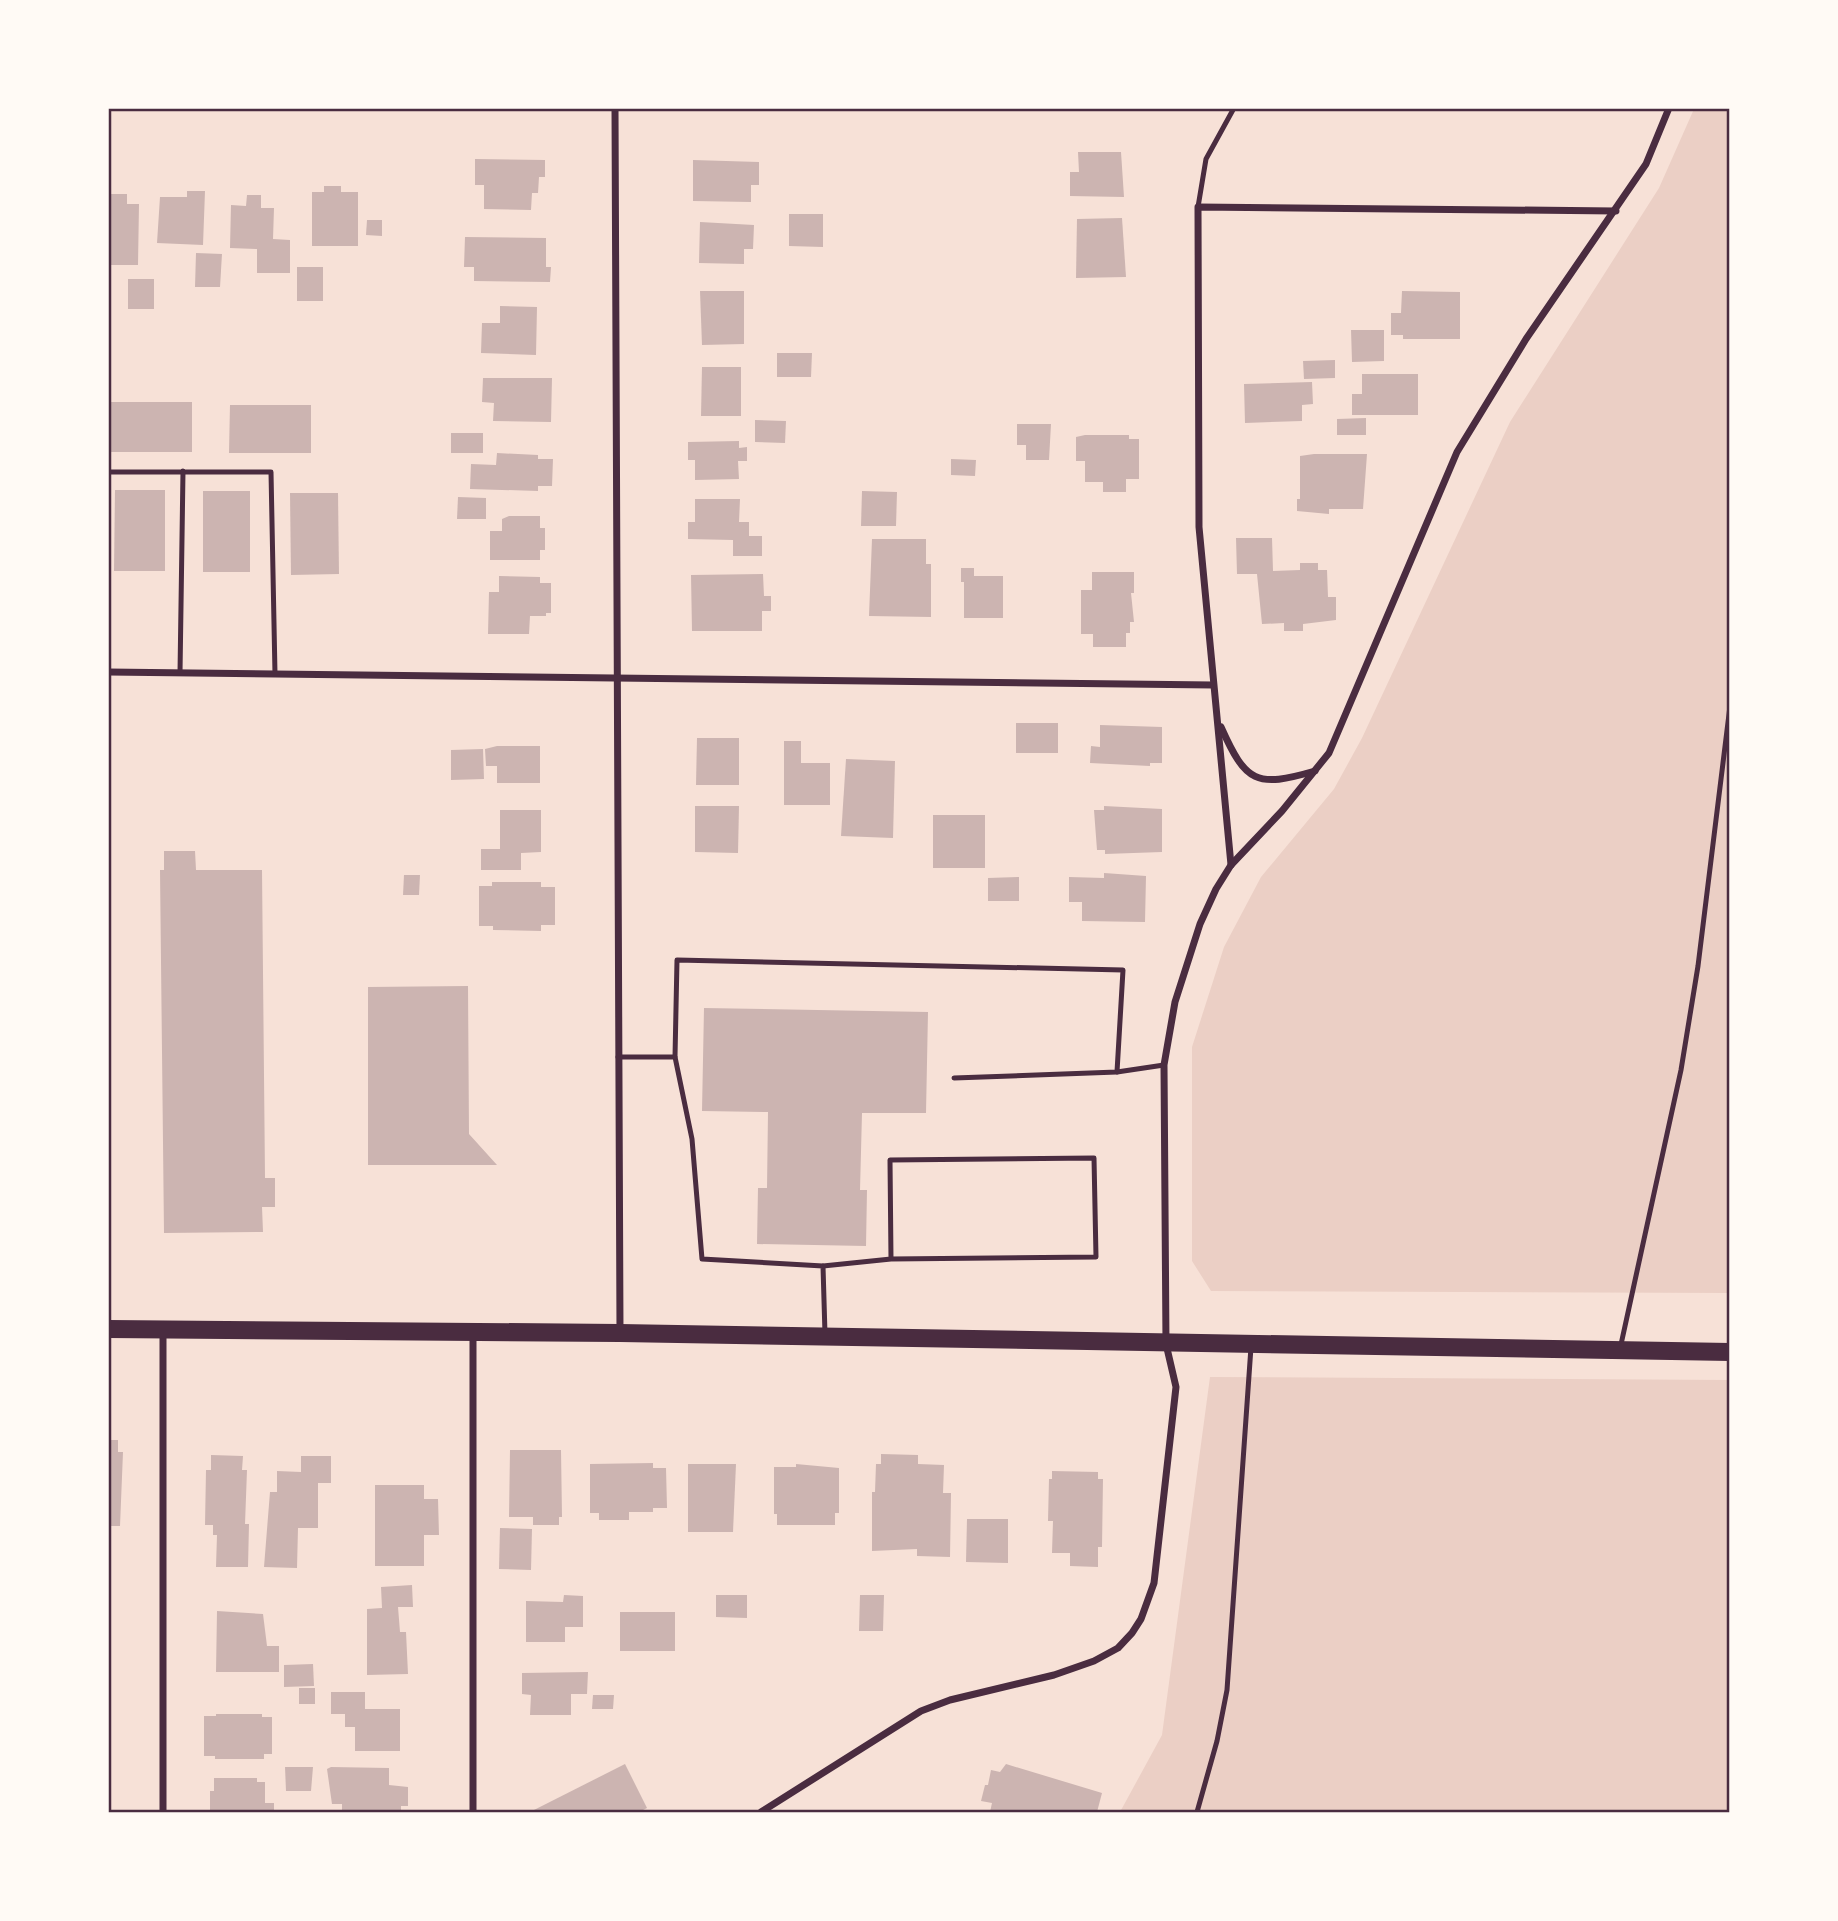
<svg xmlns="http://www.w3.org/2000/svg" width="1838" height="1921" viewBox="0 0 1838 1921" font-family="Helvetica,sans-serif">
  <rect width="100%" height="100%" fill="#f7e1d7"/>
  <g fill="#ebcfc5">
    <polygon points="1694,109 1729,109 1729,1293 1211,1291 1192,1261 1192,1047 1224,947 1261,877 1334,789 1362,738 1510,422 1659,188"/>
    <polygon points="1210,1377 1729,1380 1729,1812 1120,1812 1162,1735"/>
  </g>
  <g fill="#ccb4b1">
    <polygon points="1078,152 1121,152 1124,197 1070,196 1070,172 1079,172"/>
    <polygon points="475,159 545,160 545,177 539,177 538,193 532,193 531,210 484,209 484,185 475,185"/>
    <polygon points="693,160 759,162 759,185 751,185 751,202 693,201"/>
    <polygon points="324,186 341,186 341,192 358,192 358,246 312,246 312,192 324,192"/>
    <polygon points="187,191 205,191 203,245 157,243 160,197 187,197"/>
    <polygon points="108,194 127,194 127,204 139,204 138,265 108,265"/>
    <polygon points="247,195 261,195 261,208 274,208 273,239 290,240 290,273 257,273 257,249 230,248 231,205 246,206"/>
    <polygon points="789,214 823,214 823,247 789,246"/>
    <polygon points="1122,218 1126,277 1076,278 1077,219"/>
    <polygon points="367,220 382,220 382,236 366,235"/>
    <polygon points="700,222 754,225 753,249 744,249 744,264 699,263"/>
    <polygon points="465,237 546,238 546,267 551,267 550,282 474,281 474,267 464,267"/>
    <polygon points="196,253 222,254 220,287 195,287"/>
    <rect x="297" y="267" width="26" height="34"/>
    <rect x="128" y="279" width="26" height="30"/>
    <polygon points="700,291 744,291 744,344 702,345"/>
    <polygon points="1402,291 1460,292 1460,339 1403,339 1403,335 1391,335 1391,313 1401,313"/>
    <polygon points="500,306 537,307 536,355 481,353 482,323 500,323"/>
    <polygon points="1351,330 1384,330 1384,361 1352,362"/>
    <polygon points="777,353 812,353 811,377 777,377"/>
    <polygon points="1335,360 1335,378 1304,379 1303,361"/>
    <polygon points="702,367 741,367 741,416 701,416"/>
    <polygon points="1362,374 1418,374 1418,415 1352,415 1352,394 1362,394"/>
    <polygon points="483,378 552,378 551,422 493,421 494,403 482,402"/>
    <polygon points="1312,382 1313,404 1302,405 1302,421 1245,423 1244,384"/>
    <rect x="111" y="402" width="81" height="50"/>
    <polygon points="230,405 311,405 311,453 229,453"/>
    <polygon points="1366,418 1366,435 1337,435 1337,419"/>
    <polygon points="755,420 786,421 785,443 755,442"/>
    <polygon points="1017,424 1051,424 1049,460 1026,460 1026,445 1017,445"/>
    <rect x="451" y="433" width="32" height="20"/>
    <polygon points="1085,435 1129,435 1129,439 1139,439 1139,479 1126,479 1126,492 1103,492 1103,482 1085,482 1085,461 1076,461 1076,437"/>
    <polygon points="739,441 739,448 747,447 747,461 738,461 739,479 695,480 695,460 688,460 688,442"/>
    <polygon points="497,453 538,455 538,459 553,459 552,486 538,486 538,491 470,489 471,464 496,465"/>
    <polygon points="1314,454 1367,454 1363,509 1329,509 1329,514 1297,511 1297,499 1300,499 1300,456"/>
    <polygon points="951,459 976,460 975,476 951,475"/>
    <polygon points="115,490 165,490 165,571 114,571"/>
    <rect x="203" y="491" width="47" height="81"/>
    <polygon points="862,491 897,492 896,526 861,526"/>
    <polygon points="290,493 338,493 339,574 291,575"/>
    <polygon points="458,497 486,498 486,519 457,519"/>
    <polygon points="695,499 740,499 739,522 749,522 749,536 762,536 762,556 733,556 733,540 688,539 688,522 695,522"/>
    <polygon points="509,516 540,516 540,528 545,528 545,550 540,550 540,560 490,560 490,531 502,531 502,519"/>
    <polygon points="1236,538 1272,538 1273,571 1300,570 1300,563 1318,563 1318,570 1327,570 1328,597 1336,597 1336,620 1303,624 1303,631 1284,631 1284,623 1262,624 1257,574 1237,574"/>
    <polygon points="872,539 926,539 926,564 931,564 931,617 869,616"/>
    <polygon points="961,568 974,568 974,576 1003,576 1003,618 964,618 964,582 961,582"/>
    <polygon points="1092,572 1134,572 1134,593 1131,593 1134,622 1130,622 1130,633 1126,633 1126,647 1093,647 1093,634 1081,634 1081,590 1092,590"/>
    <polygon points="763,574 764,596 771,596 771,611 762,611 762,631 692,631 691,575"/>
    <polygon points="499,576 540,577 540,583 551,583 551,613 546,613 546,616 530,616 529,634 488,634 489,592 499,592"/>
    <rect x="1016" y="723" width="42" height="30"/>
    <polygon points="1100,725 1162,727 1162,763 1150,763 1150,766 1090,763 1091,746 1100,747"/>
    <polygon points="697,738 739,738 739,785 696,785"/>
    <polygon points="784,741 801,741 801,763 830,763 830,805 784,805"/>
    <polygon points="497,746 540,746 540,783 497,783 497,766 486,766 485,749"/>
    <polygon points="483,749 484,779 451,780 451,750"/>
    <polygon points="846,759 895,761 893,838 841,836"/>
    <polygon points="695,806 739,806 738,853 695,852"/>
    <polygon points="1104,806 1162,809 1162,852 1105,854 1105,850 1097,850 1094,810 1104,810"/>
    <polygon points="500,810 541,810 541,852 521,853 521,870 481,870 481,849 500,849"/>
    <rect x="933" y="815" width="52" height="53"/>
    <polygon points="164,851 195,851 196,870 262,870 265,1178 275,1178 275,1207 262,1207 263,1232 164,1233 160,870 164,870"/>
    <polygon points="1104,873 1146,876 1145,922 1082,921 1082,902 1069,902 1069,877 1104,878"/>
    <polygon points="404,875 420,875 419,895 403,895"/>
    <polygon points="1019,877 1019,901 988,901 988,878"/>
    <polygon points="492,882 541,882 541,887 555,887 555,925 541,925 541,931 493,930 493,926 479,926 479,886 492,886"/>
    <polygon points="468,986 469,1134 497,1165 368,1165 368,987"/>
    <polygon points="704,1008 928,1012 926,1113 862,1113 860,1190 867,1190 866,1246 757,1244 758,1188 767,1188 768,1112 702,1111"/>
    <polygon points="108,1440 118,1440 118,1452 123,1452 120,1526 108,1526"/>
    <polygon points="510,1450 561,1450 562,1517 559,1517 559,1525 533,1525 533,1517 509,1517"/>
    <polygon points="881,1454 918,1455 918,1464 944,1465 943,1493 951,1493 950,1557 917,1556 917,1549 872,1551 872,1492 875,1492 876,1464 881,1464"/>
    <polygon points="211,1455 243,1456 242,1470 247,1470 245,1524 249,1524 248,1567 216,1567 217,1535 213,1535 213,1525 205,1525 206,1470 211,1470"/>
    <polygon points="301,1456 331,1456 331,1483 318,1483 318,1528 298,1528 297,1568 264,1567 270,1492 277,1492 277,1471 301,1472"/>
    <polygon points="653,1463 653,1468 666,1468 667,1508 653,1508 653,1512 629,1512 629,1520 599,1520 599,1513 590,1513 590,1464"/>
    <polygon points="688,1464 736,1464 733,1532 688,1532"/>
    <polygon points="796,1464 839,1468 839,1513 835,1513 835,1525 777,1525 777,1514 774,1514 774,1467 796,1467"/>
    <polygon points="1052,1471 1098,1472 1098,1479 1103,1479 1102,1547 1098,1547 1098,1567 1070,1566 1070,1553 1052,1553 1053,1521 1048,1521 1049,1479 1052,1479"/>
    <polygon points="375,1485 424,1485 424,1499 438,1499 439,1535 424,1535 424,1566 375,1566"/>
    <polygon points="967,1519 1008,1519 1008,1563 966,1562"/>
    <polygon points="500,1528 532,1529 531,1570 499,1569"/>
    <polygon points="412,1585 413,1607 398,1607 400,1632 406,1632 408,1674 367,1675 367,1609 382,1608 381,1587"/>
    <polygon points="564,1595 583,1596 583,1627 565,1627 565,1642 526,1642 526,1601 563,1602"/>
    <polygon points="716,1595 747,1595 747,1618 716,1617"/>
    <polygon points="860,1595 884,1595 883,1631 859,1631"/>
    <polygon points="217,1611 263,1614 267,1646 279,1646 279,1672 216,1672"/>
    <rect x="620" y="1612" width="55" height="39"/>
    <polygon points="313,1664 314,1686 284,1687 284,1665"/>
    <polygon points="588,1672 587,1694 571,1694 571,1715 530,1715 531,1695 522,1694 522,1673"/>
    <rect x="299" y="1688" width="16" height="16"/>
    <polygon points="331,1692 365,1692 365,1709 400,1709 400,1751 355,1751 355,1727 345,1727 345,1714 331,1714"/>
    <polygon points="593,1695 614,1695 613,1709 592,1709"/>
    <polygon points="216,1714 262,1714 262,1717 272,1717 272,1754 264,1754 264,1759 215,1759 215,1756 204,1756 204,1716 216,1716"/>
    <polygon points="625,1764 647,1808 639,1812 530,1812"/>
    <polygon points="1006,1764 1102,1793 1097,1812 990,1812 992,1803 981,1801 985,1785 988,1785 991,1770 1000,1772"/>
    <polygon points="285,1767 313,1767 311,1791 286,1791"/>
    <polygon points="331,1767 389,1768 389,1785 408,1787 408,1806 401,1806 401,1812 342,1812 342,1804 332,1804 327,1769"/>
    <polygon points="214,1778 257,1778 257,1782 265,1782 265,1803 274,1803 274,1812 210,1812 210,1791 214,1791"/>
  </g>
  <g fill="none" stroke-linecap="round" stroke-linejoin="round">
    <g stroke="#4a2c40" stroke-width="5">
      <polyline points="1198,207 1206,159 1234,108"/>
      <polyline points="108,472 271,472 275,674"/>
      <polyline points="180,673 183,471"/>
      <polyline points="618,1057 675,1057 692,1139 702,1259 823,1266 825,1334"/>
      <polyline points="675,1057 677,960 1123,970 1117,1072 954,1078"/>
      <polyline points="1117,1072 1164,1065"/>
      <polyline points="823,1266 891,1259 1096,1257 1094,1158 890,1160 891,1259"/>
      <polyline points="1620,1349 1681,1070 1698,966 1730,706"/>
      <polyline points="1197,1812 1217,1741 1227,1690 1251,1347"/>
    </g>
    <g stroke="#4a2c40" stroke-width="7">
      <polyline points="615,108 620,1333"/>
      <polyline points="108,672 1213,685"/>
      <path d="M 1221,727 C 1246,783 1256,788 1315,771"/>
      <polyline points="1231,865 1199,527 1198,207 1616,211"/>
      <polyline points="473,1333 473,1812"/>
      <polyline points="163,1812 163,1330"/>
      <polyline points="761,1812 921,1711 950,1700 1054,1675 1094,1661 1118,1648 1132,1633 1141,1619 1154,1583 1176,1387 1166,1344 1164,1065 1175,1002 1200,924 1216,889 1231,865 1282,811 1329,753 1457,452 1526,339 1646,164 1669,108"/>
    </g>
    <polyline stroke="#4a2c40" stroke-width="18" points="108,1329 620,1333 1730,1352"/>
  </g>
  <rect width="1838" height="1921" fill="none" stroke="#fffaf5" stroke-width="220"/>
  <rect x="110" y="110" width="1618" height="1701" fill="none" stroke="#4a2c40" stroke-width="2.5"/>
</svg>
